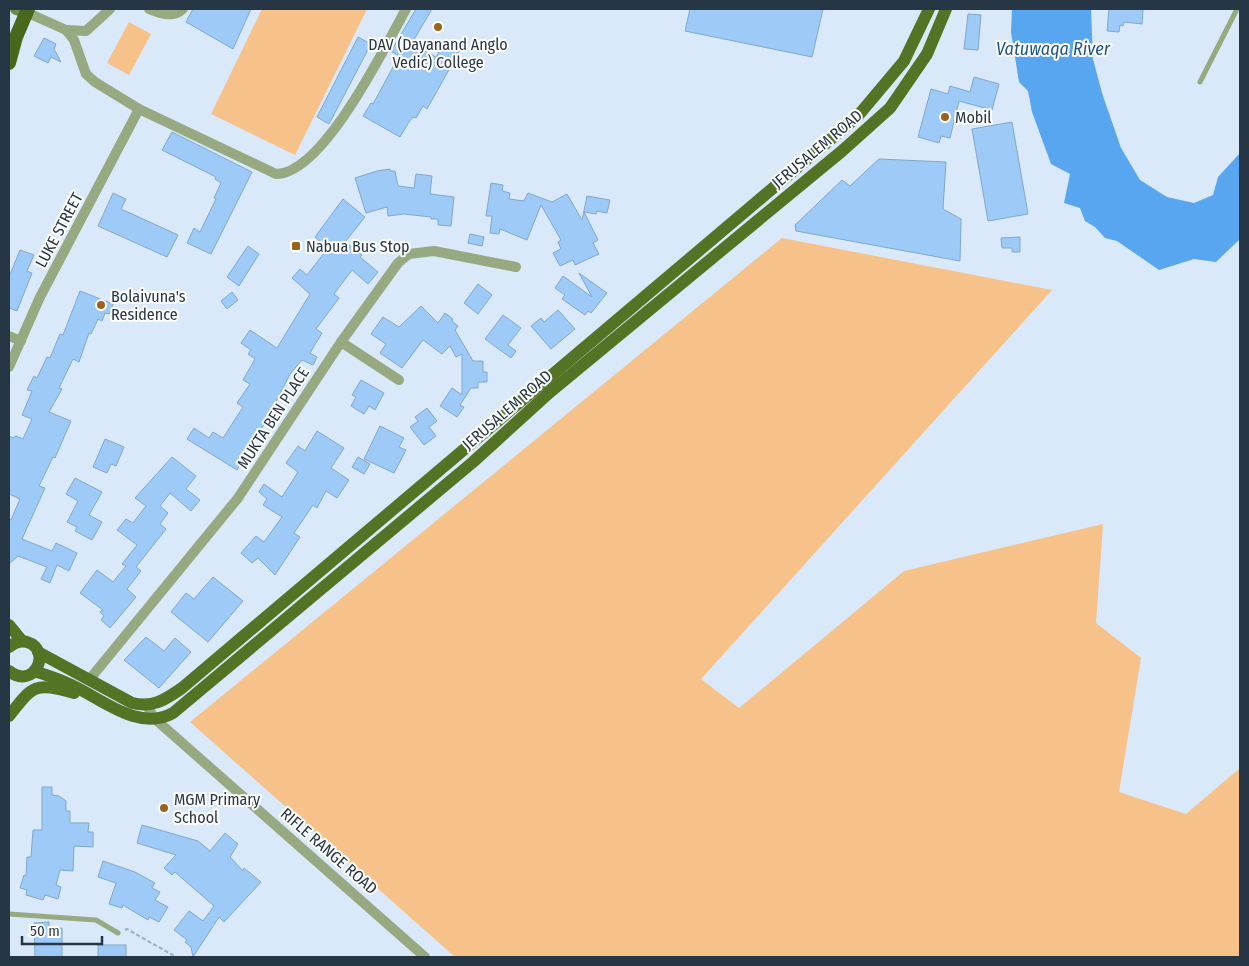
<svg xmlns="http://www.w3.org/2000/svg" width="1249" height="966" viewBox="0 0 1249 966" font-family="'Fira Sans Condensed',sans-serif">
  <rect width="100%" height="100%" fill="#d9e9f9"/>
  <g fill="#f6c289">
    <polygon points="262,9 367,9 295,155 211,114"/>
    <polygon points="129,22 151,34 129,75 107,63"/>
    <polygon points="782,238 1052,290 701,679 739,708 904,571 1103,524 1096,623 1141,658 1119,792 1186,814 1240,768 1240,957 455,957 190,722"/>
  </g>
  <polygon fill="#57a6ef" points="1012,9 1091,9 1093,59 1102,93 1121,148 1140,180 1167,197 1194,203 1213,195 1218,177 1240,153 1240,239 1216,262 1194,259 1159,270 1117,241 1105,238 1095,227 1085,221 1080,208 1064,203 1070,174 1051,164 1032,112 1028,91 1019,82 1011,32"/>
  <g fill="#9dcaf7" stroke="#81a7cd">
    <polygon points="193,9 251,9 233,49 186,22"/>
    <polygon points="416,9 432,9 412,43 436,57 445,42 460,50 427,109 423,106 416,118 413,117 409,122 400,137 363,116 371,103 373,104 399,56 391,51"/>
    <polygon points="690,9 823,9 812,57 685,31"/>
    <polygon points="1109,9 1143,9 1142,24 1124,22 1123,26 1120,25 1119,32 1107,31"/>
    <polygon points="968,14 981,15 978,50 964,49"/>
    <polygon points="358,37 371,44 329,124 317,117"/>
    <polygon points="44,38 56,44 54,49 61,62 51,57 48,63 34,56"/>
    <polygon points="974,77 999,84 992,110 959,101 950,138 941,136 939,143 918,137 931,89 948,94 950,86 970,92"/>
    <polygon points="1012,122 1028,214 988,221 972,129"/>
    <polygon points="172,132 252,172 211,254 187,243 194,228 200,232 216,199 214,198 221,183 215,179 216,177 162,150"/>
    <polygon points="879,159 946,162 943,209 961,219 960,261 796,231 795,225 842,180 850,186"/>
    <polygon points="390,169 390,171 395,171 398,186 414,188 416,174 432,176 430,194 454,197 451,226 438,225 438,219 431,219 431,217 404,214 388,216 387,207 366,213 355,178 377,171"/>
    <polygon points="491,183 503,185 502,191 510,193 509,199 524,201 528,193 552,202 567,194 582,220 587,196 610,200 607,213 597,211 596,214 584,212 598,240 593,243 599,254 575,265 573,260 560,266 553,253 561,249 558,242 561,240 541,205 527,240 500,229 499,234 490,233 492,216 486,216"/>
    <polygon points="113,193 126,199 121,209 178,235 167,257 98,226"/>
    <polygon points="343,199 365,217 345,242 362,255 360,257 378,272 368,284 352,270 334,294 339,298 316,329 322,333 310,353 317,357 313,365 302,360 290,374 272,410 274,411 245,451 247,452 237,470 187,439 194,428 209,438 213,432 223,438 243,407 237,403 250,384 243,380 255,359 248,354 251,350 241,343 250,330 277,348 310,294 292,278 300,269 307,275 328,248 315,237"/>
    <polygon points="470,234 484,237 482,246 468,243"/>
    <polygon points="1020,237 1020,252 1012,252 1012,248 1002,248 1001,238"/>
    <polygon points="248,246 259,254 239,286 227,277"/>
    <polygon points="20,250 34,255 27,271 32,273 17,311 9,308 9,277"/>
    <polygon points="579,273 607,293 591,313 588,311 585,315 562,299 565,295 555,288 563,276 592,297"/>
    <polygon points="478,284 492,295 478,314 464,303"/>
    <polygon points="80,291 113,304 109,314 105,313 102,321 98,319 91,334 89,333 79,362 73,359 59,388 62,389 49,412 71,421 55,458 53,457 39,486 45,488 22,539 52,551 56,543 77,553 69,571 57,565 50,583 41,579 47,567 18,556 9,564 9,519 11,520 20,499 9,494 9,436 13,438 16,436 23,439 32,419 22,415 32,391 27,390 34,376 37,378 47,357 50,358 60,334 63,335"/>
    <polygon points="232,292 238,300 227,309 221,301"/>
    <polygon points="421,306 438,323 445,313 453,319 452,321 458,326 455,330 473,361 483,361 483,372 487,372 487,382 478,382 478,388 471,388 460,405 464,407 457,417 440,406 452,388 462,395 462,354 456,357 450,346 442,354 423,340 402,368 380,353 386,344 371,334 383,317 399,327"/>
    <polygon points="558,310 575,329 551,349 531,326 541,318 544,322"/>
    <polygon points="503,315 521,328 508,345 516,351 511,358 485,339"/>
    <polygon points="361,380 384,393 375,410 369,406 364,414 351,406 356,397 352,395"/>
    <polygon points="427,408 437,421 429,427 436,436 424,445 410,427 418,421 415,417"/>
    <polygon points="380,426 404,438 399,447 406,450 394,473 364,459"/>
    <polygon points="317,431 344,448 331,468 349,480 337,498 326,491 317,508 313,505 294,533 300,537 275,575 258,558 252,563 241,553 256,536 264,542 282,517 263,505 267,499 259,492 264,484 282,497 298,472 286,463 298,446 305,451"/>
    <polygon points="105,439 124,447 116,466 111,464 107,473 93,467"/>
    <polygon points="172,457 196,476 186,489 200,500 191,511 170,493 160,506 168,513 160,524 166,529 136,567 141,571 127,589 136,597 110,628 101,620 104,616 100,612 103,610 80,593 97,570 113,582 126,566 122,564 137,545 117,530 126,519 133,523 146,506 135,498"/>
    <polygon points="358,457 370,464 364,474 352,467"/>
    <polygon points="75,478 102,492 89,515 102,522 92,540 75,531 77,527 67,522 78,501 66,494"/>
    <polygon points="213,577 243,601 208,642 171,612 186,593 194,599"/>
    <polygon points="146,637 164,651 175,638 191,652 159,688 124,660"/>
    <polygon points="42,787 52,787 52,795 59,796 66,801 66,811 70,811 70,823 89,823 88,832 93,832 93,847 74,846 73,871 60,870 56,885 61,887 58,899 45,895 43,900 26,895 27,890 20,888 24,875 26,876 27,857 31,857 33,830 42,830"/>
    <polygon points="142,825 198,841 210,851 225,833 238,844 230,857 243,871 244,868 261,882 224,922 219,917 193,957 191,947 185,942 187,940 174,930 189,911 203,921 214,906 175,872 172,875 164,868 176,855 137,843"/>
    <polygon points="103,861 135,872 155,883 152,888 160,892 155,900 168,907 159,922 149,917 148,920 123,905 122,908 109,904 116,883 98,877"/>
    <polygon points="49,922 49,928 62,928 62,957 35,957 34,923"/>
    <rect x="98" y="945" width="28" height="12"/>
  </g>
  <g fill="none" stroke-linecap="round" stroke-linejoin="round">
    <polyline stroke="#9cacbb" stroke-width="2" stroke-dasharray="4 2.5" stroke-linecap="butt" points="125,930 127,929 176,957"/>
    <g stroke="#96a981" stroke-width="5">
      <polyline points="1200,82 1237,9"/>
      <polyline points="9,914 96,920 118,933"/>
    </g>
    <g stroke="#96a981" stroke-width="10">
      <path d="M 149,9 C 162,14 173,18 183,9"/>
      <path d="M 26,12 L 66,30 L 74,40 L 86,74 L 95,82 L 139,109 L 276,174 C 323,174 385,47 406,9"/>
      <polyline points="66,30 86,31 110,9"/>
      <polyline points="9,336 21,341"/>
      <polyline points="341,342 399,380"/>
      <polyline points="9,367 40,297 139,109"/>
      <polyline points="89,680 238,498 341,342 398,263 409,254 434,251 516,267"/>
      <polyline points="147,706 155,719 425,957"/>
    </g>
    <polyline stroke="#6f8a4e" stroke-width="12" points="16,9 26,12"/>
    <g stroke="#547324" stroke-width="12">
      <polyline points="9,625 22,641"/>
      <path d="M 9,647 C 14,643 20,640 27,642 C 53,650 34,691 9,671"/>
      <path d="M 38,652 L 132,703 C 153,708 165,700 182,688 L 857,117 L 904,61 L 929,9"/>
      <path d="M 35,671 C 45,675 57,678 67,683 C 99,696 137,733 173,713 L 473,462 L 550,392 L 842,151 L 890,108 L 927,54 L 946,9"/>
      <path d="M 9,716 C 33,685 35,682 74,693"/>
    </g>
    <polyline stroke="#4a681b" stroke-width="14" points="9,63 16,37 28,9"/>
  </g>
  <g fill="#99631c" stroke="#fff" stroke-width="2">
    <circle cx="438" cy="27" r="5"/>
    <circle cx="945" cy="117" r="5"/>
    <rect x="291" y="241" width="10" height="10" rx="2.5"/>
    <circle cx="101" cy="305" r="5"/>
    <circle cx="164" cy="808" r="5"/>
  </g>
  <g text-anchor="middle" dominant-baseline="central" stroke-width="4" stroke-linejoin="round" paint-order="stroke">
    <g font-size="16" fill="#263645" stroke="#fff" text-anchor="start">
      <text x="438" y="44" text-anchor="middle">DAV (Dayanand Anglo<tspan x="438" dy="18">Vedic) College</tspan></text>
      <text x="955" y="117">Mobil</text>
      <text x="306" y="246">Nabua Bus Stop</text>
      <text x="111" y="296">Bolaivuna's<tspan x="111" dy="18">Residence</tspan></text>
      <text x="174" y="799">MGM Primary<tspan x="174" dy="18">School</tspan></text>
    </g>
    <g font-size="16" fill="#263645" stroke="#fff">
      <text transform="translate(817 149) rotate(-40)">JERUSALEM ROAD</text>
      <text transform="translate(59 230) rotate(-62)">LUKE STREET</text>
      <text transform="translate(507 410) rotate(-41)">JERUSALEM ROAD</text>
      <text transform="translate(273 418) rotate(-57)">MUKTA BEN PLACE</text>
      <text transform="translate(329 851) rotate(41)">RIFLE RANGE ROAD</text>
    </g>
    <g font-size="18" font-style="italic" fill="#1e5585" stroke="#fff">
      <text x="1053" y="49">Vatuwaqa River</text>
    </g>
  </g>
  <rect width="1249" height="966" fill="none" stroke="#263645" stroke-width="20"/>
  <path d="M22 936v8h80v-8" fill="none" stroke="#263645" stroke-width="2.5"/>
  <text x="30" y="936" font-size="15" fill="#263645" stroke="#ffffff" stroke-width="4" paint-order="stroke">50 m</text>
</svg>
